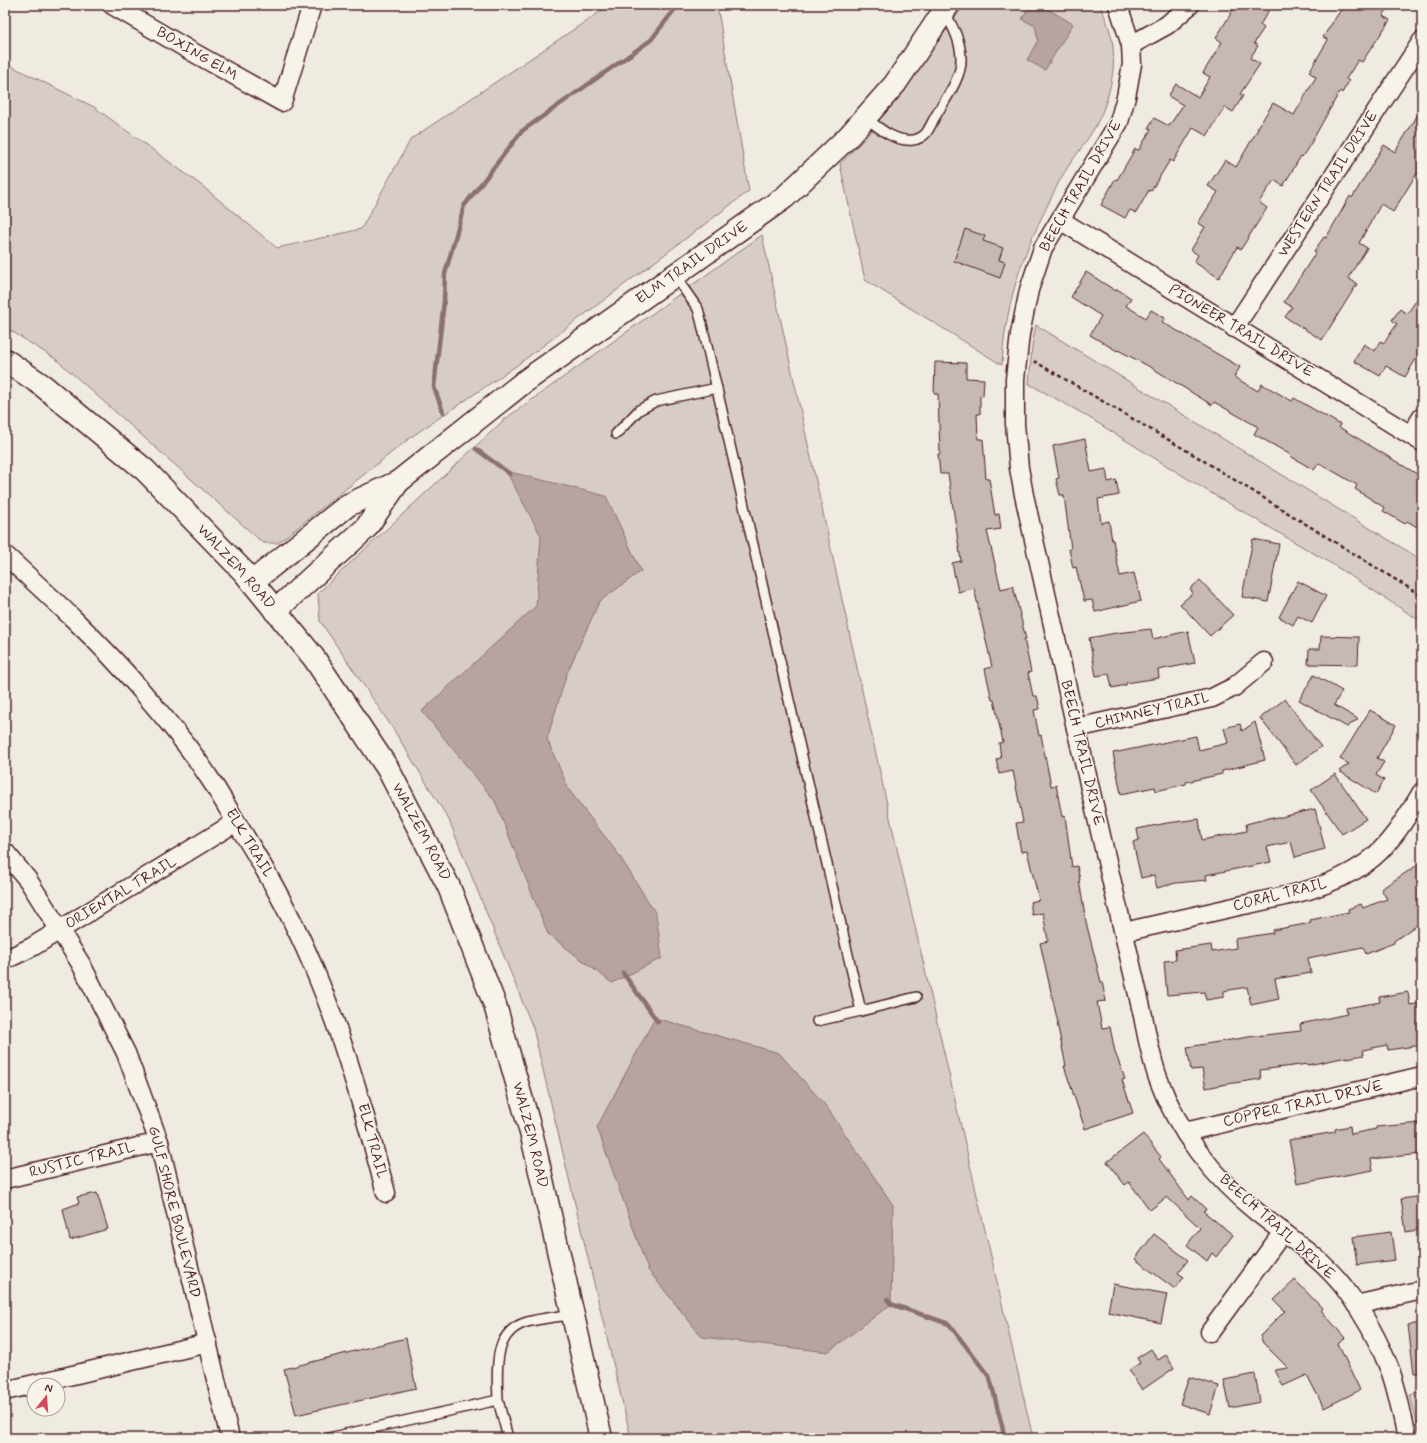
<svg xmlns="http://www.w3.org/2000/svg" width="1427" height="1443" viewBox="0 0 1427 1443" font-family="Mynerve,sans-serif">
  <rect width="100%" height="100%" fill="#f0ebe0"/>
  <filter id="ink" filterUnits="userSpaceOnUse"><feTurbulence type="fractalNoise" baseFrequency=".025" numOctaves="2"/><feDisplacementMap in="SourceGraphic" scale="8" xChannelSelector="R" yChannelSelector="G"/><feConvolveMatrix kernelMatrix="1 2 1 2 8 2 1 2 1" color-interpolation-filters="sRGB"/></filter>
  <g filter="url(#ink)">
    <g fill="#d8cdc6" stroke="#917678">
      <polygon points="610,5 717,5 749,191 516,366 411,437 278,543 263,543 57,360 5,327 5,63 94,107 201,185 277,248 361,229 411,139"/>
      <path d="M 964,5 L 1100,5 C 1106,19 1112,33 1113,48 C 1116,73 1107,106 1095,127 C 1085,145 1071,160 1061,178 C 1051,197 1042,217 1033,236 C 1015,276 1004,321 1002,365 L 865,280 L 840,164 L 867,136 L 922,64 Z"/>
      <polygon points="762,235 892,827 1033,1438 631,1438 533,1028 449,820 392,727 320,621 318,593 505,419"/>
      <polygon points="1036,325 1422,560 1422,622 1332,564 1206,490 1080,412 1029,384 1032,346"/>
      <polygon points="1422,1393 1422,1435 1420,1435 1410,1395"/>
    </g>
    <g fill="#b7a4a2" stroke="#8b6f72">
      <polygon points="1030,5 1041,5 1073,24 1045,70 1027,60 1038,40 1035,26 1022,19"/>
      <polygon points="506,471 606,496 641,571 599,602 567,673 547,739 569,790 619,855 656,914 662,958 612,983 548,934 495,801 422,711 536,606 541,536"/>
      <polygon points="655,1018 779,1053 826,1106 893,1205 891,1304 828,1352 702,1337 648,1270 597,1127"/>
    </g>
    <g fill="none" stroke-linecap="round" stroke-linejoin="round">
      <g stroke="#8b6f72" stroke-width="4.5">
        <polyline points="443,412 434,387 444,301 445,274 464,206 522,131 651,40 678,5"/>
        <polyline points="476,449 510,474"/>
        <polyline points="623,973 658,1022"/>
        <polyline points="887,1299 891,1304 949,1324 990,1378 1005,1438"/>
      </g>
    </g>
    <g fill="#c6b8b3" stroke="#4a1f2b">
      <polygon points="1236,5 1272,5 1260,25 1264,28 1254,43 1258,46 1250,58 1260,64 1240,94 1243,96 1233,112 1225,107 1207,136 1193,128 1173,162 1170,160 1151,191 1149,190 1136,213 1130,210 1125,218 1101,205 1115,179 1117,180 1135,149 1139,150 1151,129 1148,128 1154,118 1169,126 1183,105 1168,96 1176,84 1198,97 1210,77 1203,73 1222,42 1216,38"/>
      <polygon points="1344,5 1390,5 1383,16 1390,20 1362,62 1358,60 1346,79 1349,81 1342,93 1340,91 1311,143 1302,157 1301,156 1283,186 1274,180 1259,202 1267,208 1241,249 1237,247 1219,278 1194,262 1198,255 1191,250 1205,227 1198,223 1218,192 1208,186 1225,160 1236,167 1258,129 1257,129 1273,103 1294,115 1316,77 1309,72 1328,40 1323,37"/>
      <polygon points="1422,108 1422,176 1417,173 1393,212 1381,204 1359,243 1367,248 1348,278 1357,284 1322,340 1285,317 1292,307 1284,302 1316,252 1314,251 1324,237 1326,238 1350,196 1352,198 1384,145 1395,152"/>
      <polygon points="965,229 985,236 983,241 1003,248 999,260 1005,262 1000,278 954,261"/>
      <polygon points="1086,272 1116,291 1117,289 1131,298 1126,306 1146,318 1151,310 1165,318 1162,322 1240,367 1234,377 1258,391 1262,384 1292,401 1294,398 1341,425 1339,427 1422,477 1422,530 1407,521 1405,524 1383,511 1385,508 1355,489 1357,485 1319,463 1314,470 1290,456 1291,455 1254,434 1258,427 1214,402 1212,405 1152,368 1118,350 1117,351 1090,335 1101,316 1071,297"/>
      <polygon points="1422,292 1422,349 1405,377 1386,366 1380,376 1354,361 1364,344 1375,351 1381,341 1384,343 1397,324 1392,320 1400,309 1407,314"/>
      <polygon points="935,362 966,363 966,378 984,379 983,396 980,395 980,414 977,414 978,439 983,439 986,479 989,479 995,515 999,514 1001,529 987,531 1001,589 1013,586 1026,639 1024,639 1031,672 1028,673 1033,696 1037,696 1040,709 1034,710 1039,736 1041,735 1051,786 1056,785 1062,817 1065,816 1072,867 1077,866 1080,880 1079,880 1086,922 1101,982 1102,982 1106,1001 1097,1002 1102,1028 1110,1027 1115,1052 1125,1079 1122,1080 1133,1113 1085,1129 1064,1066 1066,1066 1057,1023 1058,1023 1040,943 1048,941 1043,913 1032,915 1030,902 1039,900 1027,851 1021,852 1016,823 1023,822 1013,771 999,774 996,759 1001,758 999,743 1003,742 994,700 992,700 985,669 992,667 974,588 958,592 952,563 961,561 948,474 940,474 938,454 940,454 938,394 934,394"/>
      <polygon points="1085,439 1091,472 1106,469 1108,482 1116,480 1119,495 1098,499 1101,523 1109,521 1112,541 1113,540 1120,576 1134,573 1141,601 1095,612 1092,600 1084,601 1076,567 1073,568 1069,549 1071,549 1064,495 1060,495 1056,479 1059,478 1053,446"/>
      <polygon points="1253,539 1279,544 1268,602 1242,597"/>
      <polygon points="1200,580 1233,615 1210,636 1180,604 1193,593 1190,589"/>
      <polygon points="1298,581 1326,596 1312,623 1298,616 1293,625 1279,617"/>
      <polygon points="1151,629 1153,639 1188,631 1195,663 1158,670 1159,678 1126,683 1126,685 1112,688 1109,674 1096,676 1089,638 1116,633"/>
      <polygon points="1321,636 1359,637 1358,665 1308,664 1309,649 1320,649"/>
      <polygon points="1314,675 1342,691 1334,705 1358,719 1347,727 1299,700"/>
      <polygon points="1285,699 1321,747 1296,765 1260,718"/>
      <polygon points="1370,710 1396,725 1377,758 1384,762 1376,775 1384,780 1376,794 1339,771 1349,764 1340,759"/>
      <polygon points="1255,722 1265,760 1222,771 1222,774 1186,782 1186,784 1156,791 1155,787 1121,794 1113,753 1196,736 1199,750 1228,743 1224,728 1240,724 1242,731"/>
      <polygon points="1335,774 1366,819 1342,834 1311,790"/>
      <polygon points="1315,809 1325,849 1295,857 1291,842 1267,847 1271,862 1206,875 1207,880 1176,883 1157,888 1154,875 1141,878 1133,842 1139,840 1137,829 1167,823 1199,819 1202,840 1247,831 1246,824 1273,817 1273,819"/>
      <polygon points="1422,862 1422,921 1394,941 1394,943 1366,954 1363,947 1308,958 1311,973 1275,979 1279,999 1251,1005 1247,987 1224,991 1224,997 1206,1000 1204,992 1167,995 1164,961 1176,960 1175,950 1211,945 1212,952 1236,948 1235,939 1273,933 1273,930 1311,923 1310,920 1349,912 1348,909 1361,904 1363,908 1387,899 1381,889"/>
      <polygon points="1408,992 1410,1005 1422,1003 1422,1045 1388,1050 1387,1045 1363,1050 1364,1055 1347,1058 1347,1057 1308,1065 1308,1064 1260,1070 1261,1079 1227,1084 1206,1088 1202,1069 1191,1070 1187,1047 1255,1036 1301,1031 1300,1024 1347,1014 1346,1008 1380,1002 1379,997"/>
      <polygon points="1422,1123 1422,1154 1371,1159 1373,1170 1297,1184 1289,1140 1335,1132 1335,1129 1350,1126 1351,1134 1376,1129 1376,1127"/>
      <polygon points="1143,1134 1161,1157 1159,1159 1189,1200 1192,1196 1206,1209 1203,1211 1233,1235 1216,1257 1212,1253 1207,1261 1187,1245 1200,1228 1167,1197 1150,1210 1129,1182 1125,1185 1107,1162"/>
      <polygon points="97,1193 108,1229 70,1240 63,1209 79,1203 77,1197"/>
      <polygon points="1422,1196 1422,1229 1406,1232 1401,1199"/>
      <polygon points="1391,1232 1395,1260 1357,1265 1353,1237"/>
      <polygon points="1154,1234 1188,1260 1178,1273 1184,1277 1175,1289 1135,1259"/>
      <polygon points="1295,1280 1323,1309 1321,1310 1345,1338 1338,1344 1360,1390 1324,1408 1307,1375 1283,1386 1275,1370 1288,1368 1263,1343 1260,1336 1285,1311 1274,1300"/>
      <polygon points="1113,1284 1167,1294 1161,1323 1108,1312"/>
      <polygon points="1422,1323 1422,1373 1414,1373 1408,1325"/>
      <polygon points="406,1338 416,1388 296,1415 284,1369"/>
      <polygon points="1151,1349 1158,1360 1166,1355 1174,1368 1142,1390 1129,1370 1140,1363 1137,1358"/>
      <polygon points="1255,1374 1260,1402 1230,1408 1224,1380"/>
      <polygon points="1189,1377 1219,1386 1210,1414 1180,1404"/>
    </g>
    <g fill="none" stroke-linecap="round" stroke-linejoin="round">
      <defs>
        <g id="lane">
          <path d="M 865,117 C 879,128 894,142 913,140 C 917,140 924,136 926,133 C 930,128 932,122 935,117 C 944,101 962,78 961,59 C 961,41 953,27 944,11"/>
          <polyline points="674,275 698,309 701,320 861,1011 916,997"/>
          <polyline points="616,434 639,410 656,401 717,388"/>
          <polyline points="817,1021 861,1011"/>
          <path d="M 498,1400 C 497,1371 492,1332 527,1322 C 542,1318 558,1317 573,1314"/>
          <polyline points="328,1438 498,1400 508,1438"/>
        </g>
        <g id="street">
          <polyline points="112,5 189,50 282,102 312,5"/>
          <path d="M 1118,5 L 1131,45 L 1132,64 L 1126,97 L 1119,122 L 1043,248 L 1029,290 L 1020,334 L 1015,379 L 1015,424 L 1019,468 L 1024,495 L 1076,728 L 1143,1016 C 1147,1037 1151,1058 1158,1078 C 1177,1131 1214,1178 1258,1213 C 1287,1236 1319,1256 1343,1286 C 1362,1311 1379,1341 1390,1370 C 1398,1392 1402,1415 1407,1438"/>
          <polyline points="1131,45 1167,25 1190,5"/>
          <polyline points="1060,220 1422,442"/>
          <polyline points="1234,328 1422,41"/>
          <polyline points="1411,435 1422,417"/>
          <path d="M 5,555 C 52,598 99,641 140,689 C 164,717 188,745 208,776 C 219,792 228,809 238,825 C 268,873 296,923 317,976 C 347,1048 366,1119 386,1193"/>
          <polyline points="1076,728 1212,698 1234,687 1264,662"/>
          <polyline points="5,852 28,880 81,964 126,1053 159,1142 230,1438"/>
          <path d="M 1124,932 C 1163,923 1203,914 1243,905 C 1286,896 1329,889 1366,863 C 1391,845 1406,818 1422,792"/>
          <polyline points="5,960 32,947 236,822"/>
          <polyline points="1185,1132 1422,1076"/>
          <polyline points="5,1179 159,1142"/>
          <polyline points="1356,1305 1422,1290"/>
          <polyline points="1210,1332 1283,1232"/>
          <polyline points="5,1391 208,1343"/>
        </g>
        <g id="secondary">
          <polyline points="5,360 42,385 145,470 244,572 314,658 388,769 449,887 495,1005 532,1136 601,1438"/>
          <polyline points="252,582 348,505 398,482 524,382 785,197 848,137 895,84 948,5"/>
          <polyline points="275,611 366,528 398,482"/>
        </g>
      </defs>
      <use href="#lane" stroke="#4a1f2b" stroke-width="12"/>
      <use href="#street" stroke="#4a1f2b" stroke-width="21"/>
      <use href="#secondary" stroke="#4a1f2b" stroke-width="25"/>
      <polyline stroke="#4a1f2b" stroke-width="2.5" stroke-dasharray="4 3" stroke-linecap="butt" points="1034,361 1196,456 1422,596"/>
      <use href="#lane" stroke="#f7f3e8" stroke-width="9"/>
      <use href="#street" stroke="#f7f3e8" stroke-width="18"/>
      <use href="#secondary" stroke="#f7f3e8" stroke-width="22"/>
    </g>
  </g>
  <g text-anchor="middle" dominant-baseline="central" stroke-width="3" stroke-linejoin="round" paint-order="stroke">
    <g font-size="15" fill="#4a1f2b" stroke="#f7f3e8">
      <text transform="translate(197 54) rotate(30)">BOXING ELM</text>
      <text transform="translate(1328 184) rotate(-57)">WESTERN TRAIL DRIVE</text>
      <text transform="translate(1081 186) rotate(-60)">BEECH TRAIL DRIVE</text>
      <text transform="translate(692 263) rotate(-35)">ELM TRAIL DRIVE</text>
      <text transform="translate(1241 331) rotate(31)">PIONEER TRAIL DRIVE</text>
      <text transform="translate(236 567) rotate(48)">WALZEM ROAD</text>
      <text transform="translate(1152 711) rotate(-13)">CHIMNEY TRAIL</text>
      <text transform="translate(1082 753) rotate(77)">BEECH TRAIL DRIVE</text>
      <text transform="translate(421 832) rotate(62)">WALZEM ROAD</text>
      <text transform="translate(249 843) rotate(59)">ELK TRAIL</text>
      <text transform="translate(121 893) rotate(-31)">ORIENTAL TRAIL</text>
      <text transform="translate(1280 895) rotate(-14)">CORAL TRAIL</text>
      <text transform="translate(1303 1104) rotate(-13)">COPPER TRAIL DRIVE</text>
      <text transform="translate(530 1135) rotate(76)">WALZEM ROAD</text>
      <text transform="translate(372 1141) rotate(75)">ELK TRAIL</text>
      <text transform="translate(82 1160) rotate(-14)">RUSTIC TRAIL</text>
      <text transform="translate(174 1212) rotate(76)">GULF SHORE BOULEVARD</text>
      <text transform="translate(1277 1227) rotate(42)">BEECH TRAIL DRIVE</text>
    </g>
  </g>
  <rect width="1427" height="1443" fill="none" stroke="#f7f3e8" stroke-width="20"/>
  <rect x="10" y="10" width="1407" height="1423" fill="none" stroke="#4a1f2b" stroke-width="1.5" filter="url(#ink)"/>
  <g transform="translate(46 1397) rotate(17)"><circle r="19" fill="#f7f3e8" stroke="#b29e9c"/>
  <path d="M0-3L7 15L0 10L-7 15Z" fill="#d1495b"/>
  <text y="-6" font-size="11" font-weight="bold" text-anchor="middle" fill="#4a1f2b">N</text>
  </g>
</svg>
